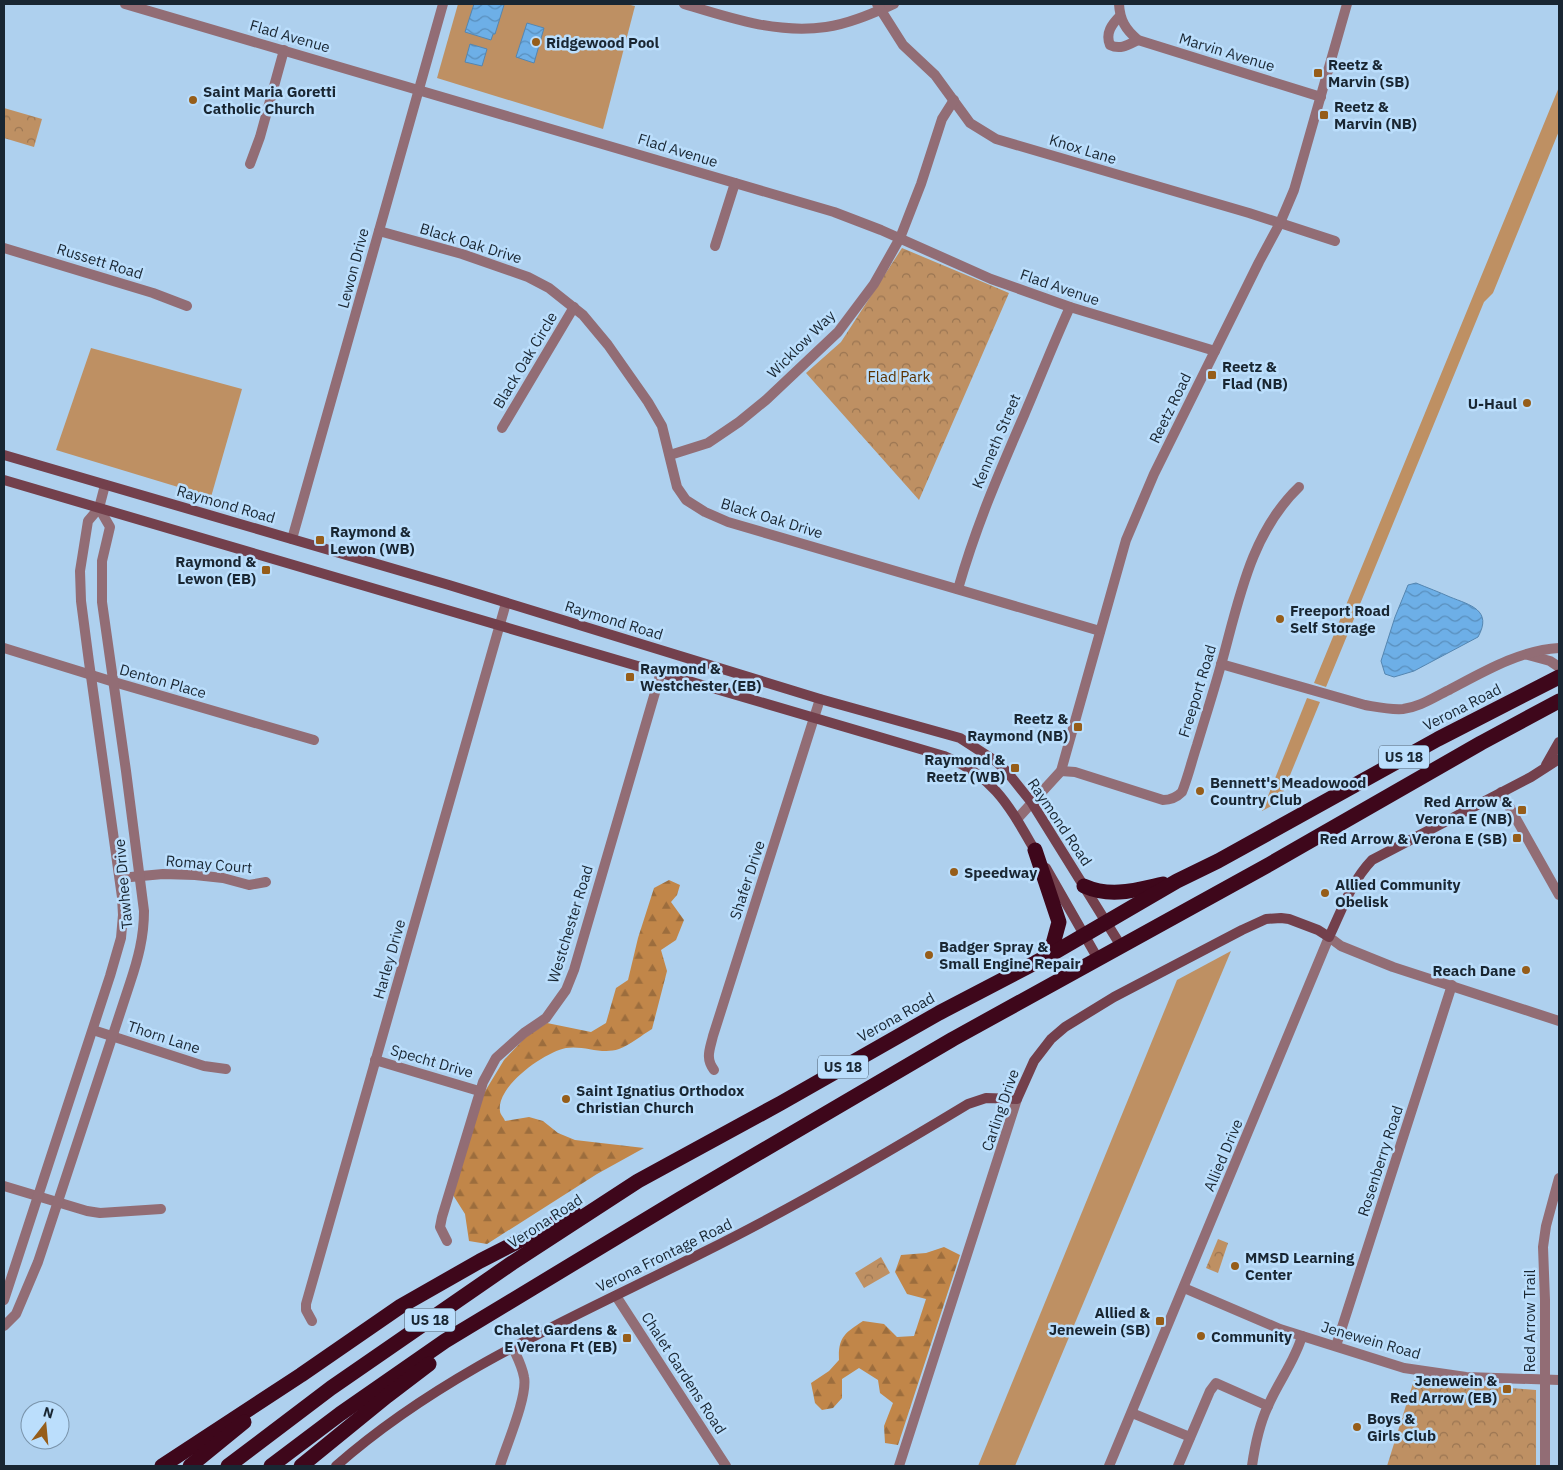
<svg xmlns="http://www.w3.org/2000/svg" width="1563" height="1470" viewBox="0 0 1563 1470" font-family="'IBM Plex Sans',sans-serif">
  <defs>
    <pattern id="forest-firs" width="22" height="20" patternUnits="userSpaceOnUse" patternTransform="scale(1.25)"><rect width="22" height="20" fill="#c18649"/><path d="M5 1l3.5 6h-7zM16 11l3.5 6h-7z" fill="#9c6d3d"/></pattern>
    <pattern id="park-crowns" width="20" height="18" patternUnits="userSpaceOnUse" patternTransform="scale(1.25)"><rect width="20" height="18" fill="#be9063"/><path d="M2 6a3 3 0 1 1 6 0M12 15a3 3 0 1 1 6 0" fill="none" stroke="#9a7552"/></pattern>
    <pattern id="water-waves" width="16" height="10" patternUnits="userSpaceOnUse" patternTransform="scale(1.25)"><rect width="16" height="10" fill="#6dafe7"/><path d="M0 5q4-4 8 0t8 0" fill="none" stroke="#598ebc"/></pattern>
  </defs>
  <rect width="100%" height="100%" fill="#aed0ee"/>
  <g fill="#be9063">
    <polygon points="458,4 626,4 635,6 603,129 437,78"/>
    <polygon points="1559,87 1559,131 1493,293 1484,302 1326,687 1314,683"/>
    <polygon points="91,348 242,389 211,497 56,450"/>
    <polygon points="1307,698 1320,702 1279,802 1262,811"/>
    <polygon points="1231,951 1015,1466 978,1466 1177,980"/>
  </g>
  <g fill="url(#forest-firs)">
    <path d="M 669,880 L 680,885 L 677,895 L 671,902 L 684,920 L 676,940 L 661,950 L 667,971 L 652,1029 C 642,1035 630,1045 619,1049 C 601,1055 584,1045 566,1048 C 545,1052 496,1086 500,1111 C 500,1114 504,1118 505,1121 L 529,1117 L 543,1121 L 558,1133 L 575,1140 L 644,1148 L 597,1174 L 487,1244 L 469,1241 L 465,1214 L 453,1195 L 484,1093 L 504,1060 L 526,1037 L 547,1023 L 591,1032 L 606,1023 L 616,988 L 628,980 L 638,938 L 654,888 Z"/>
    <path d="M 944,1247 L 960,1255 L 898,1445 L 885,1443 L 884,1426 L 893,1403 L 880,1393 L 878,1380 L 859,1368 L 842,1379 L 842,1398 L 833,1408 L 822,1410 L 815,1403 L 811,1383 L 829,1371 L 839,1360 C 838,1337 845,1333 863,1321 L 884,1324 L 897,1337 L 914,1336 L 926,1299 L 907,1294 L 895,1272 L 901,1255 L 926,1253 Z"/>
  </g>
  <g fill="url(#park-crowns)">
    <polygon points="4,108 42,119 34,147 4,138"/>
    <polygon points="902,248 1009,293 919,500 806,373 841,342"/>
    <polygon points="1218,1239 1228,1243 1218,1273 1206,1268"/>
    <polygon points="881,1257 890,1273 864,1288 855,1273"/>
    <polygon points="1414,1380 1536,1390 1536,1466 1387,1466"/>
  </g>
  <g fill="url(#water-waves)" stroke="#5486b1">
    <polygon points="474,4 498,4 504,5 495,34 493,34 491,40 465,32"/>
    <polygon points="527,23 544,28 534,63 516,57"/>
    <polygon points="470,44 487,49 482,66 465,62"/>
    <path d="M 1416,583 C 1428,588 1439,592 1450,597 C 1470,605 1493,610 1478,637 L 1414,671 L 1394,677 L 1385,674 L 1381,661 L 1395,617 L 1408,585 Z"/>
  </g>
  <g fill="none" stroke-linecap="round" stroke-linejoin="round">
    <g stroke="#926d75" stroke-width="10">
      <polyline points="125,4 834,212 881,230 991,279 1070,307 1215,351"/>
      <path d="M 684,4 C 730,18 777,34 826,27 C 849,24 873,13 894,4"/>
      <polyline points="877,4 903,45 935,75 970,123 996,139 1249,213 1335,241"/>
      <path d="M 1119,4 C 1120,20 1125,29 1138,40 L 1321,97"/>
      <path d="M 1120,16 C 1112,24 1105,33 1110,45 C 1120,50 1128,45 1138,40"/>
      <polyline points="250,164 260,137 284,50"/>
      <polyline points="379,231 462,254 528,277 549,288 583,315 608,345 648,402 662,426 677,487 686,500 705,512 728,522 1100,631"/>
      <polyline points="715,246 735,183"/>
      <polyline points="4,248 153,293 187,306"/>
      <polyline points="502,428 574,307"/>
      <polyline points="670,455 708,443 739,422 766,400 838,332 874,284 900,238 921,184 942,119 954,100"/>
      <polyline points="292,539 443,4"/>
      <path d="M 958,589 C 976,526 999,473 1025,413 C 1040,378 1054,342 1070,307"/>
      <polyline points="4,648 114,682 314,740"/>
      <polyline points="1528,655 1550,661 1559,667"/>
      <path d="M 1221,664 L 1365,705 C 1377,707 1390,710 1403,709 C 1420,707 1434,697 1449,690 C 1483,672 1520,650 1559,648"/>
      <path d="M 1061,771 L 1075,772 L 1163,800 C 1171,800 1176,798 1182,792 C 1188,777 1192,760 1197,745 C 1206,715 1216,684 1224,654 C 1240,594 1253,531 1299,487"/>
      <polyline points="1501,792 1559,895"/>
      <polyline points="1017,819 1061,771 1126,540 1154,474 1259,262 1280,223 1294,190 1347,4"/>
      <polyline points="120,878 163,874 195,875 223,878 249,885 266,882"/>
      <polyline points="93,1030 204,1066 226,1069"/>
      <polyline points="375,1060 479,1091"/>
      <path d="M 714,1070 C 705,1058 710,1049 713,1036 L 820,699"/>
      <polyline points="4,1186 87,1211 100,1213 161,1209"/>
      <polyline points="447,1241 440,1227 442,1217 483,1082 496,1058 524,1033 546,1018 566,990 574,970 661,672"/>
      <polyline points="1184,1288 1280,1329 1404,1368 1466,1377 1559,1380"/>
      <polyline points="616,1296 726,1466"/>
      <polyline points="4,1300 110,976 121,938 123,915 122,897 89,662 81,601 80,571 88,521 99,508 105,485"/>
      <polyline points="312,1321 306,1310 306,1304 506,603"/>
      <path d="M 4,1326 L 16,1314 L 38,1262 L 130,983 C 138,959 144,937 144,911 L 126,771 L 102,602 L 102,561 L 110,527 L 99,508"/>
      <polyline points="1336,1346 1452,985"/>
      <polyline points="1132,1413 1190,1437"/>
      <path d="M 500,1466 C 506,1446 528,1396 524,1377 C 522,1366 517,1357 513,1348"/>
      <polyline points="899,1466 1017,1099"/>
      <polyline points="1109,1466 1329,937 1341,946 1393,967 1559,1021"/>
      <polyline points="1178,1466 1210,1391 1216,1383 1268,1406"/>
      <path d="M 1252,1466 C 1255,1445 1259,1425 1268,1406 C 1278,1382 1295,1361 1302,1336"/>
      <polyline points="1545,1466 1545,1300 1543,1247 1546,1226 1559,1178"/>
    </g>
    <g stroke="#73404c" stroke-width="10">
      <polyline points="4,455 449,585 820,699 960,738 997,762 1008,773 1032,803 1121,946"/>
      <path d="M 4,480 L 944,756 C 996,777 1010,808 1037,854"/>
      <polyline points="1546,765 1559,742"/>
      <polyline points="1046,868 1098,959"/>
      <path d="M 336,1466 C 445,1370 577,1316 704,1252 C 795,1207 882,1156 968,1104 L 986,1098 L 1017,1099 L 1034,1061 L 1051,1039 L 1065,1027 L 1114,997 L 1242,930 L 1266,919 L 1281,918 L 1289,919 L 1318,930 L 1329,937 C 1342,910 1351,882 1372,860 L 1531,777 L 1559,759"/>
    </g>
    <g stroke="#3e071b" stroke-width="15">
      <polyline points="1035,850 1059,922 1050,955"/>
      <path d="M 1084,886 C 1111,898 1136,890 1163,884"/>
      <polyline points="162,1466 301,1375 401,1306 480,1261 574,1213"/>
      <polyline points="190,1466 244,1422"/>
      <polyline points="228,1466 331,1388 512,1263 638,1181 781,1103 939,1013 1050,955 1177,881 1218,861 1438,739 1559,677"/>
      <polyline points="271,1466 340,1414 445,1341 680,1199 953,1039 1270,864 1481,743 1559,701"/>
      <polyline points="301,1466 387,1396 429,1364"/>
    </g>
  </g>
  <g fill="#965d19" stroke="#bbdefc" stroke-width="2">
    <circle cx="536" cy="42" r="5"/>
    <rect x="1313" y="68" width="10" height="10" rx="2.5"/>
    <circle cx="193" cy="100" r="5"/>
    <rect x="1319" y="110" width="10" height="10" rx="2.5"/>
    <rect x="1207" y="370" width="10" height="10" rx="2.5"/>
    <circle cx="1527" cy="403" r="5"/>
    <rect x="315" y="535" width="10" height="10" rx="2.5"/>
    <rect x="261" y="565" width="10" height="10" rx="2.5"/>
    <circle cx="1280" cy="619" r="5"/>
    <rect x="625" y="672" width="10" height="10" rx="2.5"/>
    <rect x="1073" y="722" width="10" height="10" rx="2.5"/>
    <rect x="1010" y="763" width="10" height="10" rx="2.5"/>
    <circle cx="1200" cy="791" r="5"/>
    <rect x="1517" y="805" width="10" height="10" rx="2.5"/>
    <rect x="1512" y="833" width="10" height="10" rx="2.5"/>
    <circle cx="954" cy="872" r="5"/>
    <circle cx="1325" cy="893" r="5"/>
    <circle cx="929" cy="955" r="5"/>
    <circle cx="1526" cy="970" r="5"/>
    <circle cx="566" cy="1099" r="5"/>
    <circle cx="1235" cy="1266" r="5"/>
    <rect x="1155" y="1316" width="10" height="10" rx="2.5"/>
    <circle cx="1201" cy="1336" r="5"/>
    <rect x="622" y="1333" width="10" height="10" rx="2.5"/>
    <rect x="1502" y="1384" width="10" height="10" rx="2.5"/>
    <circle cx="1357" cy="1427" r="5"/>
  </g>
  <g text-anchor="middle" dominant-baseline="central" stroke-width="5" stroke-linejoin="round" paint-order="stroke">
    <g fill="#bbdefc" stroke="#4a5d6f" stroke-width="1">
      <rect x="1379" y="745.5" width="50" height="23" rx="4"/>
      <rect x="818" y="1055.5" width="50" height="23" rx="4"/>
      <rect x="405" y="1308.5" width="50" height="23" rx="4"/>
    </g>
    <g font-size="14" font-weight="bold" fill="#192632">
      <text x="1404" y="757">US 18</text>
      <text x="843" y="1067">US 18</text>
      <text x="430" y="1320">US 18</text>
    </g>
    <g font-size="15" fill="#192632" stroke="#bbdefc">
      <text transform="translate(290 36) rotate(16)">Flad Avenue</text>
      <text transform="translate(1227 52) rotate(17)">Marvin Avenue</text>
      <text transform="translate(1083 149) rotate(17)">Knox Lane</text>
      <text transform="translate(678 150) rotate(17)">Flad Avenue</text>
      <text transform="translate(471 243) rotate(17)">Black Oak Drive</text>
      <text transform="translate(100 261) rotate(17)">Russett Road</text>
      <text transform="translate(353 268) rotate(-75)">Lewon Drive</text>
      <text transform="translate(1060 287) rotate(19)">Flad Avenue</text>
      <text transform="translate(801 344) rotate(-45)">Wicklow Way</text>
      <text transform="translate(525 360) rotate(-59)">Black Oak Circle</text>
      <text transform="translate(1170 408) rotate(-64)">Reetz Road</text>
      <text transform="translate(996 441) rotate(-67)">Kenneth Street</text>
      <text transform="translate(226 504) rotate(16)">Raymond Road</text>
      <text transform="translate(772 518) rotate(17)">Black Oak Drive</text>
      <text transform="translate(614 620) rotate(17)">Raymond Road</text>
      <text transform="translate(163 681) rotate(16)">Denton Place</text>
      <text transform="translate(1197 691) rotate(-73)">Freeport Road</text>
      <text transform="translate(1462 707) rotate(-27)">Verona Road</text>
      <text transform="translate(1060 822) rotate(56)">Raymond Road</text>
      <text transform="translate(209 864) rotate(5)">Romay Court</text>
      <text transform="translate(747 880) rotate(-72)">Shafer Drive</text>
      <text transform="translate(123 884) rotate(-95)">Tawhee Drive</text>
      <text transform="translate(570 924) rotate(-73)">Westchester Road</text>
      <text transform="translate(389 959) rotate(-74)">Harley Drive</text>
      <text transform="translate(896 1017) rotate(-29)">Verona Road</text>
      <text transform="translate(164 1037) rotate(18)">Thorn Lane</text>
      <text transform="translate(432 1061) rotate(16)">Specht Drive</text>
      <text transform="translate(1000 1110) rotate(-71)">Carling Drive</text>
      <text transform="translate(1223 1155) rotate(-67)">Allied Drive</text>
      <text transform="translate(1380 1161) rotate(-72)">Rosenberry Road</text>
      <text transform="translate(545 1221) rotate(-33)">Verona Road</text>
      <text transform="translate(664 1255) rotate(-26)">Verona Frontage Road</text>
      <text transform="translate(1529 1321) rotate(-90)">Red Arrow Trail</text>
      <text transform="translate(1371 1340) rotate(16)">Jenewein Road</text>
      <text transform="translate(684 1373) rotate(57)">Chalet Gardens Road</text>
    </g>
    <g font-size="15" font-weight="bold" fill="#192632" stroke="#bbdefc" text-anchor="start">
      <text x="546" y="42">Ridgewood Pool</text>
      <text x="1328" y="64">Reetz &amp;<tspan x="1328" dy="17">Marvin (SB)</tspan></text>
      <text x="203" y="91">Saint Maria Goretti<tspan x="203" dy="17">Catholic Church</tspan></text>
      <text x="1334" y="106">Reetz &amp;<tspan x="1334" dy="17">Marvin (NB)</tspan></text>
      <text x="1222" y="366">Reetz &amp;<tspan x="1222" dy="17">Flad (NB)</tspan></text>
      <text x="1517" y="403" text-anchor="end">U-Haul</text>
      <text x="330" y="531">Raymond &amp;<tspan x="330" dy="17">Lewon (WB)</tspan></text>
      <text x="256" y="561" text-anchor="end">Raymond &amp;<tspan x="256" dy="17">Lewon (EB)</tspan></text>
      <text x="1290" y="610">Freeport Road<tspan x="1290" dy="17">Self Storage</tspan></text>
      <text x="640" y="668">Raymond &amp;<tspan x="640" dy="17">Westchester (EB)</tspan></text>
      <text x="1068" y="718" text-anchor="end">Reetz &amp;<tspan x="1068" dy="17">Raymond (NB)</tspan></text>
      <text x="1005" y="759" text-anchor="end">Raymond &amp;<tspan x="1005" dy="17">Reetz (WB)</tspan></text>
      <text x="1210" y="782">Bennett's Meadowood<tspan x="1210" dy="17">Country Club</tspan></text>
      <text x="1512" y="801" text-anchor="end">Red Arrow &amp;<tspan x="1512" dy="17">Verona E (NB)</tspan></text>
      <text x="1507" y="838" text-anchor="end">Red Arrow &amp; Verona E (SB)</text>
      <text x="964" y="872">Speedway</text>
      <text x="1335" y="884">Allied Community<tspan x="1335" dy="17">Obelisk</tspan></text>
      <text x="939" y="946">Badger Spray &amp;<tspan x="939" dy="17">Small Engine Repair</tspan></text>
      <text x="1516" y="970" text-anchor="end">Reach Dane</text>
      <text x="576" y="1090">Saint Ignatius Orthodox<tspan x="576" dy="17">Christian Church</tspan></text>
      <text x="1245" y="1257">MMSD Learning<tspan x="1245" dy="17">Center</tspan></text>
      <text x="1150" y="1312" text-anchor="end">Allied &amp;<tspan x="1150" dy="17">Jenewein (SB)</tspan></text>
      <text x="617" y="1329" text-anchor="end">Chalet Gardens &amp;<tspan x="617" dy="17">E Verona Ft (EB)</tspan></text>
      <text x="1211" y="1336">Community</text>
      <text x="1497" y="1380" text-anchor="end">Jenewein &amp;<tspan x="1497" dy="17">Red Arrow (EB)</tspan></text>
      <text x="1367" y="1418">Boys &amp;<tspan x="1367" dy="17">Girls Club</tspan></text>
    </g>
    <g font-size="15" fill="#593100" stroke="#bbdefc">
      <text x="899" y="376">Flad Park</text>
    </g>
  </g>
  <rect width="1563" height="1470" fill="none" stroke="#192632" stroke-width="10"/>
  <g transform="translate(45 1425) rotate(16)"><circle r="24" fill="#bbdefc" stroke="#7a94ab"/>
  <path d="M0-4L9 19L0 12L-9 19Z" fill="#965d19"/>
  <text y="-8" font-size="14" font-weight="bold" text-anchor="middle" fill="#192632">N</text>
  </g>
</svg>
